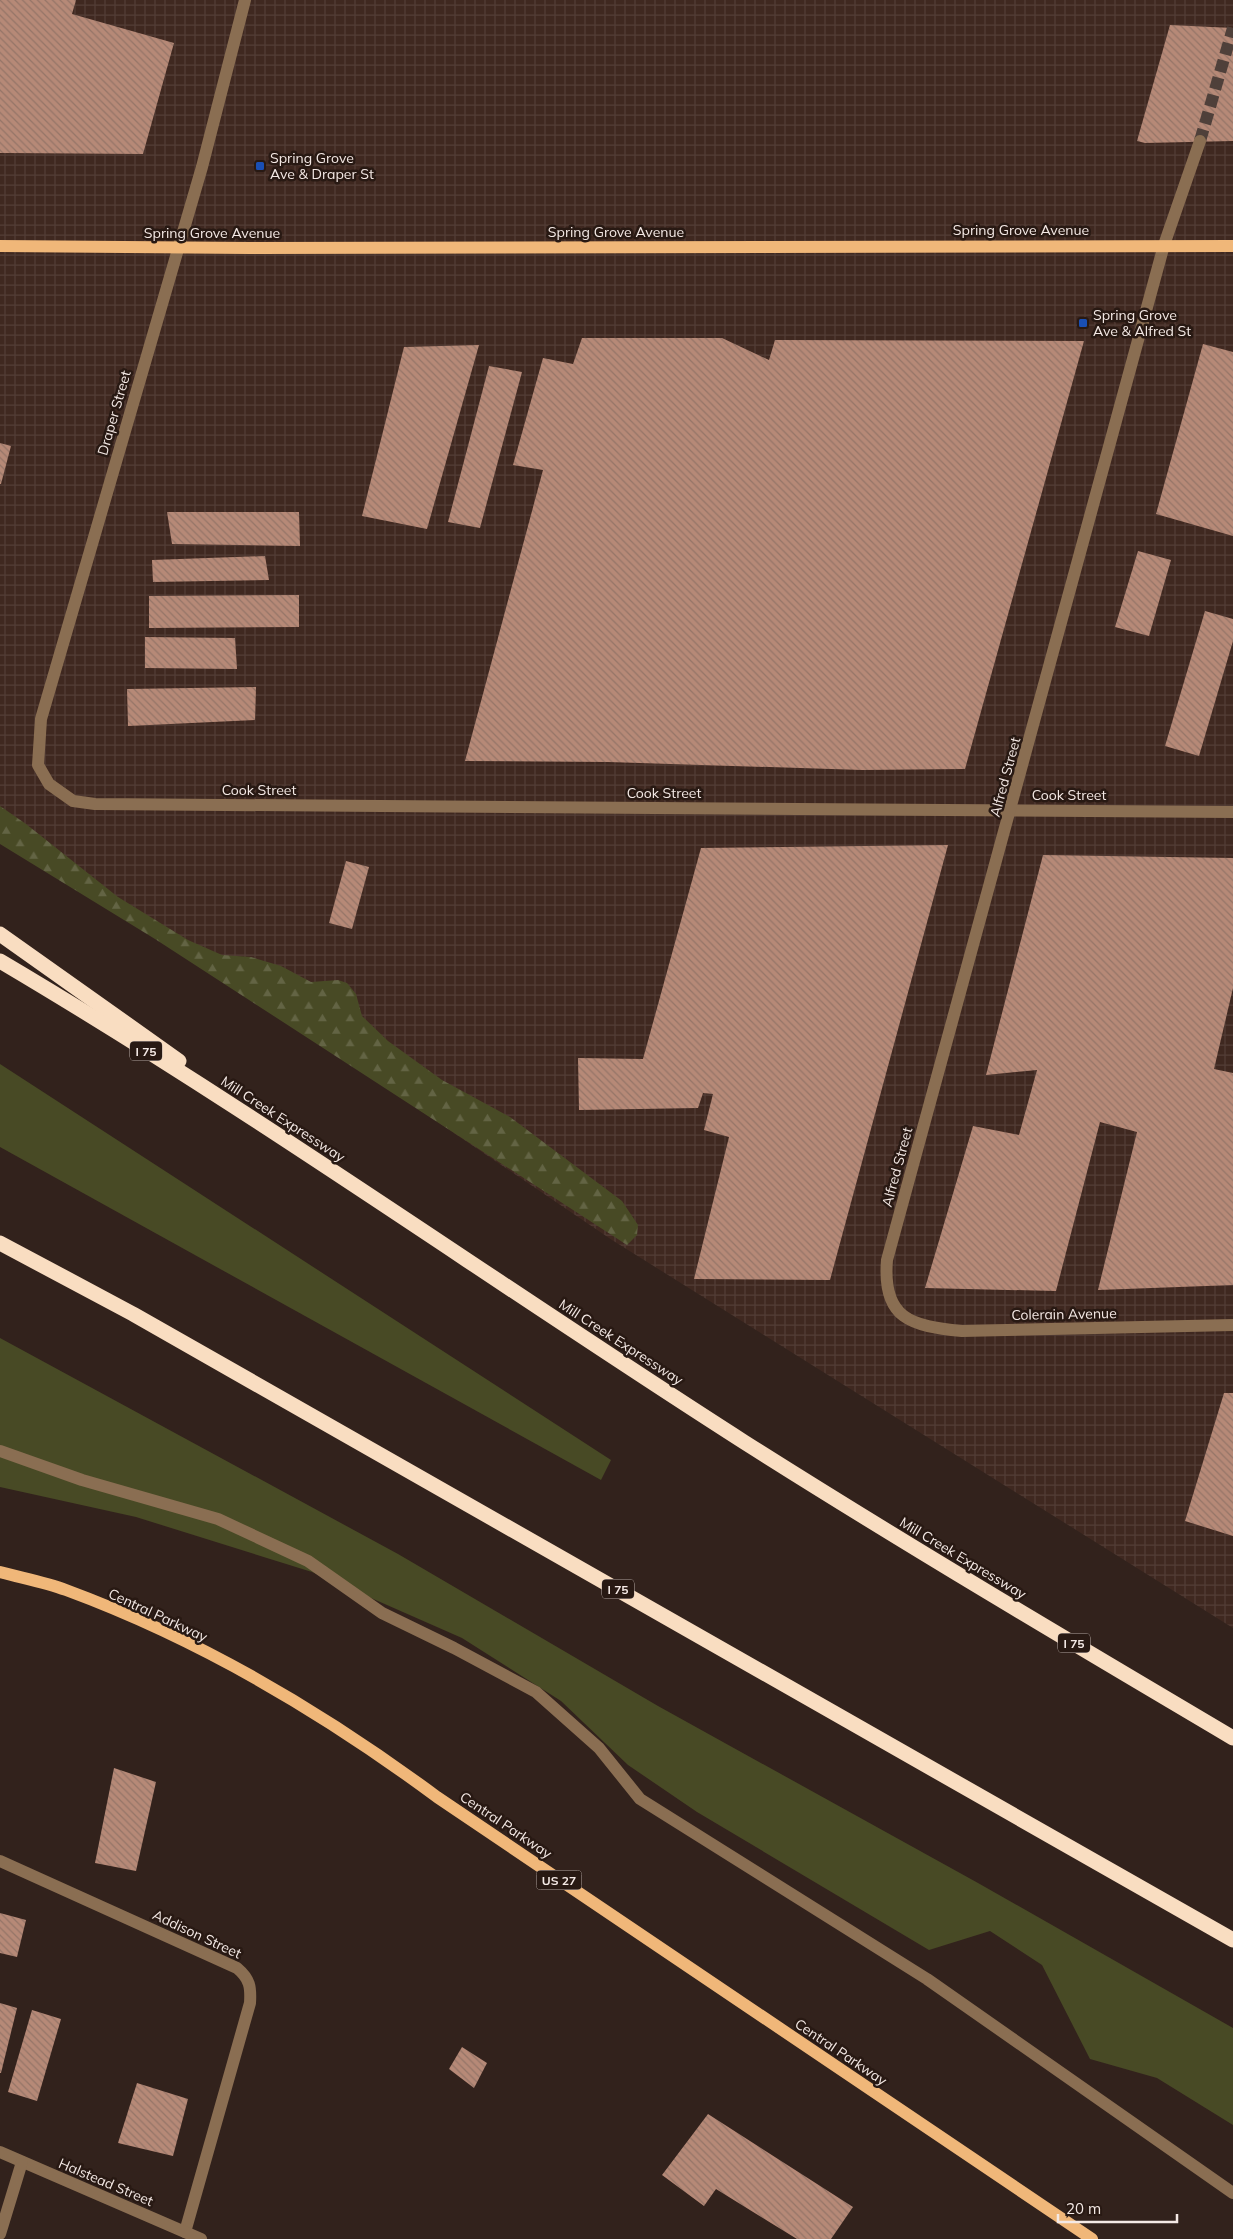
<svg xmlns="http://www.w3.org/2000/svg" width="1233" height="2239" viewBox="0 0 1233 2239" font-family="Mulish,sans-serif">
  <defs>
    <pattern id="industrial-grid" width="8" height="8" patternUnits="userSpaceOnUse" patternTransform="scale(1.25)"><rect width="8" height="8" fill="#3f2820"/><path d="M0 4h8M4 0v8" fill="none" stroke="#523d36"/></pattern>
    <pattern id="forest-firs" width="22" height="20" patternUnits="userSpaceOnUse" patternTransform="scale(1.25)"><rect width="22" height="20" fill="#484a25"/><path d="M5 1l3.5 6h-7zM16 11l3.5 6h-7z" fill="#636444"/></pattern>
    <pattern id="building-back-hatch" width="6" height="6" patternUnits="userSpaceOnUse" patternTransform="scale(1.25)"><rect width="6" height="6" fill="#b68977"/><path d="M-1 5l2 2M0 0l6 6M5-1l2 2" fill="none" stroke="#957568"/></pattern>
  </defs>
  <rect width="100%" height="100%" fill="#32221c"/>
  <polygon fill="url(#industrial-grid)" points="0,0 1233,0 1233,1628 612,1240 57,864 0,832"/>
  <g fill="#484a25">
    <polygon points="0,1064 611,1460 601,1480 0,1147"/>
    <polygon points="0,1338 398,1554 658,1706 978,1883 1233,2028 1233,2125 1157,2078 1090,2059 1042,1965 990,1931 929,1950 697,1812 628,1765 561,1701 462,1638 312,1572 136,1517 0,1487"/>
  </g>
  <polygon fill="url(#forest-firs)" points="0,806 26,824 118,897 188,940 222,955 251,957 281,966 311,982 338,980 347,983 356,994 362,1016 388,1041 442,1080 510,1117 622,1201 638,1225 637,1235 627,1245 155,939 0,844"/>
  <g fill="url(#building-back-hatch)">
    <polygon points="0,0 76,0 72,14 174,43 143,154 0,153"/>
    <polygon points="1170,25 1233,28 1233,141 1145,143 1137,141"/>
    <polygon points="582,338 722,338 769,360 775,340 1084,341 965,769 862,770 608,762 465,761 543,470 513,465 543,358 573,364"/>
    <polygon points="1203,344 1233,352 1233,536 1156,514"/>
    <polygon points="479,345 427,529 362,516 404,347"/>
    <polygon points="489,366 522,372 480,528 448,522"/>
    <polygon points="0,443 11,446 1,484 0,484"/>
    <polygon points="167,512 299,512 300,546 172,544"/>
    <polygon points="1138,551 1171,560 1149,636 1115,627"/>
    <polygon points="265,556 269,580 153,582 152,560"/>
    <polygon points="299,595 299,627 149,628 149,596"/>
    <polygon points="1205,611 1233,619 1233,641 1199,756 1165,746"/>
    <polygon points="145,637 235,638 237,669 145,668"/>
    <polygon points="256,687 255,720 128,726 127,689"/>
    <polygon points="948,845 830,1280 694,1279 729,1137 704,1130 713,1094 703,1093 698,1108 579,1110 578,1058 643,1059 701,848"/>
    <polygon points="1043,855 1233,858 1233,988 1214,1069 1233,1073 1233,1285 1098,1290 1137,1132 1100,1122 1056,1291 925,1288 973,1126 1019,1135 1037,1070 986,1075"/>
    <polygon points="346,861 369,867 352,929 329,923"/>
    <polygon points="1224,1393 1233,1393 1233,1536 1185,1521"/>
    <polygon points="114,1768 156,1782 136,1871 95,1863"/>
    <polygon points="0,1913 26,1920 17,1957 0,1953"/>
    <polygon points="0,2003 17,2008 1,2073 0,2073"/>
    <polygon points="32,2010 61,2019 37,2101 8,2092"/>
    <polygon points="462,2047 487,2063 474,2088 449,2069"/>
    <polygon points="137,2083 188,2099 173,2156 118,2143"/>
    <polygon points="708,2114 853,2207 831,2239 797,2239 716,2189 704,2206 662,2175"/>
  </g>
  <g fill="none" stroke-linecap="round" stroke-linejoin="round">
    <polyline stroke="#4f403a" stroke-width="12" stroke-dasharray="12 6" stroke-linecap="butt" points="1200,141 1233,28"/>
    <g stroke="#8a6e52" stroke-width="12">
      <polyline points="245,0 202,167 41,719 38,765 49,784 73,801 95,804 1233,812"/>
      <path d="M 1200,141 L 1164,245 L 887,1260 C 882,1319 911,1326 962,1331 L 1233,1325"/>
      <polyline points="0,1451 82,1480 218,1519 308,1561 382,1613 454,1648 536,1692 599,1748 640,1799 927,1979 1233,2193"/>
      <path d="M 0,1861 L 237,1968 C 250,1979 251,1987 250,2003 L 185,2232"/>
      <polyline points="0,2152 201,2239"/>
      <polyline points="0,2234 22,2162"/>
    </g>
    <g stroke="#f0b779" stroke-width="12">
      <polyline points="0,246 249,248 1233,246"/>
      <path d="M 0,1572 C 22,1578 45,1582 66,1590 C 199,1639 324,1713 437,1797 L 1092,2239"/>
    </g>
    <g stroke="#f9ddc1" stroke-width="15">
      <polyline points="0,934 179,1061"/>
      <path d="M 0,961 C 254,1111 495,1283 744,1442 C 905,1544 1069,1641 1233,1738"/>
      <polyline points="0,1243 133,1314 1233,1940"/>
    </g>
  </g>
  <g fill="#1a4fb4" stroke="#281913" stroke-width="2">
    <rect x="255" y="161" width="10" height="10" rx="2.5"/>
    <rect x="1078" y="318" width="10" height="10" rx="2.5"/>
  </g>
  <g text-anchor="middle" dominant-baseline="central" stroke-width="5" stroke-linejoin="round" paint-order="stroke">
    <g fill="#281913" stroke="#b7aba6" stroke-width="1">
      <rect x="130" y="1041.5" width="32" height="19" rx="4"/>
      <rect x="602" y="1579.5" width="32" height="19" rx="4"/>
      <rect x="1058" y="1633.5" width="32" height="19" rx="4"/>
      <rect x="536.5" y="1870.5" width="45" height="19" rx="4"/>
    </g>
    <g font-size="12" font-weight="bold" fill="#f4e9e5">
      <text x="146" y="1051">I 75</text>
      <text x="618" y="1589">I 75</text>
      <text x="1074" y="1643">I 75</text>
      <text x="559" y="1880">US 27</text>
    </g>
    <g font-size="14" fill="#f4e9e5" stroke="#281913" text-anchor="start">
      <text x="270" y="158">Spring Grove<tspan x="270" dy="16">Ave &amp; Draper St</tspan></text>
      <text x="1093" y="315">Spring Grove<tspan x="1093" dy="16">Ave &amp; Alfred St</tspan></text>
    </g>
    <g font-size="14" fill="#f4e9e5" stroke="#281913">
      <text x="1021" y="230">Spring Grove Avenue</text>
      <text x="616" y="232">Spring Grove Avenue</text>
      <text x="212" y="233">Spring Grove Avenue</text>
      <text transform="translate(114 413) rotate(-74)">Draper Street</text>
      <text transform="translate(1005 777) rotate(-75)">Alfred Street</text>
      <text x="259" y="790">Cook Street</text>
      <text x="664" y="793">Cook Street</text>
      <text x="1069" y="795">Cook Street</text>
      <text transform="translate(283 1119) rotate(33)">Mill Creek Expressway</text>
      <text transform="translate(897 1167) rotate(-75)">Alfred Street</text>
      <text transform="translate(1064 1314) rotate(-1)">Colerain Avenue</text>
      <text transform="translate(621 1342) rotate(33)">Mill Creek Expressway</text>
      <text transform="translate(963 1558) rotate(31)">Mill Creek Expressway</text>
      <text transform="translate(158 1615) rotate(25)">Central Parkway</text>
      <text transform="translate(506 1825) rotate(34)">Central Parkway</text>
      <text transform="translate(197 1934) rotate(25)">Addison Street</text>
      <text transform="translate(841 2052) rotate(34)">Central Parkway</text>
      <text transform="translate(106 2182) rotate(23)">Halstead Street</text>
    </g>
  </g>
  <path d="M1058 2214v8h119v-8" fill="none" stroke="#f4e9e5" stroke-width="2.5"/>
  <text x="1066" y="2214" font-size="15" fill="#f4e9e5" stroke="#281913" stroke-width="4" paint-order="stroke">20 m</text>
</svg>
